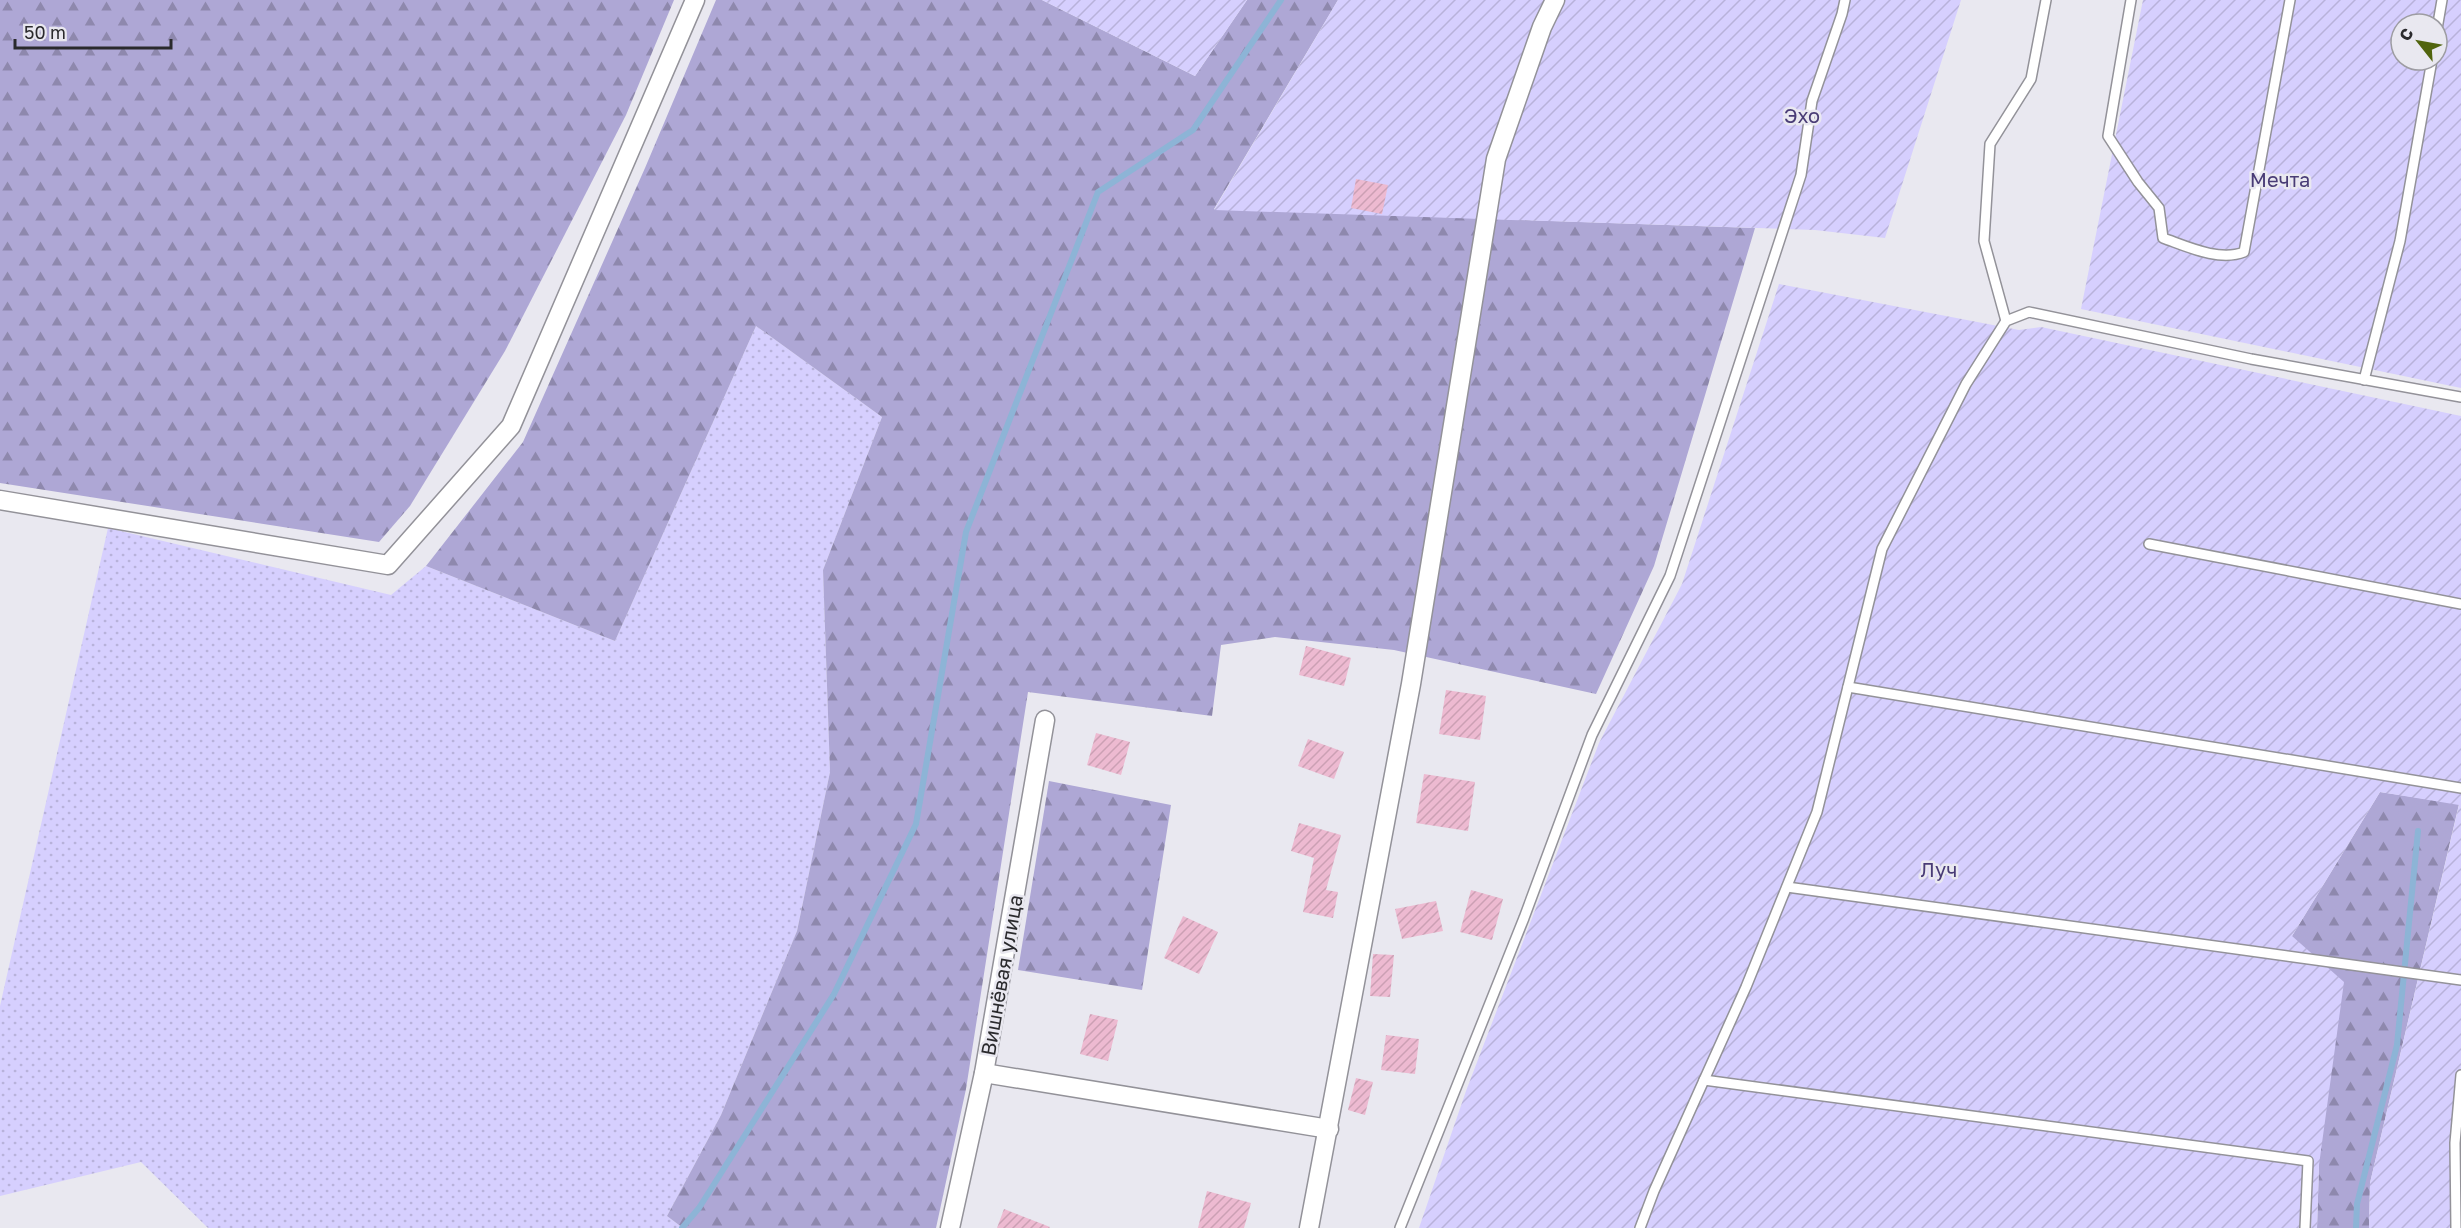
<svg xmlns="http://www.w3.org/2000/svg" width="2461" height="1228" viewBox="0 0 2461 1228" font-family="'Golos Text',sans-serif">
  <defs>
    <pattern id="grass-dots" width="8" height="8" patternUnits="userSpaceOnUse" patternTransform="scale(1.5)"><rect width="8" height="8" fill="#d6cffe"/><path d="M2 2h.1M6 6h.1" fill="none" stroke="#b8b2da" stroke-width="1.8" stroke-linecap="round"/></pattern>
    <pattern id="forest-firs" width="22" height="20" patternUnits="userSpaceOnUse" patternTransform="scale(1.5)"><rect width="22" height="20" fill="#aea7d5"/><path d="M5 1l3.5 6h-7zM16 11l3.5 6h-7z" fill="#8e88ad"/></pattern>
    <pattern id="garden-furrows" width="10" height="10" patternUnits="userSpaceOnUse" patternTransform="scale(1.5)"><rect width="10" height="10" fill="#d6cffe"/><path d="M-1 1l2-2M0 10L10 0M9 11l2-2" fill="none" stroke="#b8b2da"/></pattern>
    <pattern id="building-hatch" width="6" height="6" patternUnits="userSpaceOnUse" patternTransform="scale(1.5)"><rect width="6" height="6" fill="#edbad1"/><path d="M-1 1l2-2M0 6l6-6M5 7l2-2" fill="none" stroke="#cba0b4"/></pattern>
  </defs>
  <rect width="100%" height="100%" fill="#e9e8f0"/>
  <polygon fill="url(#grass-dots)" points="756,326 882,417 823,570 830,772 797,931 721,1115 667,1216 683,1228 208,1228 141,1162 0,1196 0,1006 108,528 391,595 426,566 615,641"/>
  <g fill="url(#forest-firs)">
    <polygon points="0,0 674,0 626,115 505,351 410,506 379,542 0,483"/>
    <polygon points="716,0 1042,0 1195,76 1247,0 1338,0 1214,209 1755,228 1654,566 1596,694 1394,650 1275,637 1221,645 1212,716 1028,692 966,1089 936,1228 683,1228 667,1216 721,1115 797,931 830,772 823,570 882,417 756,326 615,641 426,566 523,442 645,168"/>
    <polygon points="1049,781 1171,805 1142,990 1018,970"/>
    <polygon points="2380,792 2459,804 2370,1183 2369,1228 2317,1228 2319,1165 2292,936"/>
  </g>
  <g fill="url(#garden-furrows)" fill-rule="evenodd">
    <polygon points="1042,0 1247,0 1195,76"/>
    <polygon points="1338,0 1961,0 1885,238 1815,230 1214,210"/>
    <path d="M 2143,0 L 2461,0 L 2461,388 L 2081,309 ZM 2401,24 L 2437,24 L 2437,60 L 2401,60 Z"/>
    <polygon points="1779,284 2019,330 2041,327 2461,416 2461,1228 2369,1228 2370,1183 2459,805 2380,792 2292,936 2344,982 2319,1165 2317,1228 1419,1228 1466,1091 1599,743 1682,584"/>
  </g>
  <g fill="none" stroke-linecap="round" stroke-linejoin="round">
    <g stroke="#8db4d6" stroke-width="6">
      <polyline points="682,1228 699,1208 834,994 916,824 966,532 1098,192 1193,130 1281,0"/>
      <polyline points="2356,1228 2357,1204 2397,1045 2418,831"/>
    </g>
  </g>
  <g fill="url(#building-hatch)">
    <polygon points="1356,179 1388,185 1382,214 1351,208"/>
    <polygon points="1306,646 1351,658 1344,686 1299,675"/>
    <polygon points="1446,690 1486,696 1480,740 1439,734"/>
    <polygon points="1096,733 1130,742 1121,775 1087,765"/>
    <polygon points="1308,739 1344,752 1334,779 1298,766"/>
    <polygon points="1424,774 1475,782 1468,831 1416,823"/>
    <polygon points="1299,823 1341,835 1326,890 1338,892 1333,918 1303,912 1314,858 1291,851"/>
    <polygon points="1471,890 1503,899 1492,940 1460,932"/>
    <polygon points="1436,901 1443,931 1402,939 1395,909"/>
    <polygon points="1183,916 1218,932 1199,974 1164,958"/>
    <polygon points="1373,954 1394,955 1390,997 1370,996"/>
    <polygon points="1090,1014 1118,1020 1108,1061 1080,1054"/>
    <polygon points="1386,1035 1419,1039 1415,1074 1381,1070"/>
    <polygon points="1356,1078 1373,1082 1365,1115 1348,1110"/>
    <polygon points="1207,1191 1251,1203 1244,1228 1198,1228"/>
    <polygon points="1004,1209 1050,1227 1049,1228 997,1228"/>
  </g>
  <g fill="none" stroke-linecap="round" stroke-linejoin="round">
    <defs>
      <g id="lane">
        <path d="M 2131,0 L 2108,136 L 2138,182 L 2159,208 L 2163,238 C 2186,246 2219,262 2244,252 L 2290,0"/>
        <polyline points="2437,29 2442,0"/>
        <polyline points="2006,321 1984,241 1990,144 2031,79 2046,0"/>
        <polyline points="2364,380 2400,241 2432,60"/>
        <polyline points="2149,544 2461,604"/>
        <polyline points="1848,687 2461,788"/>
        <polyline points="1787,887 2461,980"/>
        <polyline points="1704,1080 2308,1161 2305,1228"/>
        <polyline points="1400,1228 1524,918 1592,735 1670,576 1801,175 1812,101 1842,14 1845,0"/>
        <polyline points="1640,1228 1654,1191 1746,987 1817,812 1882,549 1966,384 2006,321 2029,312 2251,359 2461,397"/>
        <polyline points="2456,1228 2455,1143 2461,1075"/>
      </g>
      <g id="street">
        <polyline points="0,500 388,565 511,426 695,0"/>
        <polyline points="984,1073 1329,1129"/>
        <polyline points="950,1228 984,1073 1045,720"/>
        <polyline points="1309,1228 1411,684 1496,159 1542,27 1555,0"/>
      </g>
    </defs>
    <use href="#lane" stroke="#939299" stroke-width="12"/>
    <use href="#street" stroke="#939299" stroke-width="21"/>
    <use href="#lane" stroke="#fff" stroke-width="9"/>
    <use href="#street" stroke="#fff" stroke-width="18"/>
  </g>
  <g text-anchor="middle" dominant-baseline="central" stroke-width="5" stroke-linejoin="round" paint-order="stroke">
    <g font-size="20" fill="#493c76" stroke="#e9e8f0">
      <text x="1802" y="115">Эхо</text>
      <text x="2280" y="179">Мечта</text>
      <text x="1939" y="869">Луч</text>
    </g>
    <g font-size="20" fill="#2a2a2d" stroke="#e9e8f0">
      <text transform="translate(1001 975) rotate(-80)">Вишнёвая улица</text>
    </g>
  </g>
  <g transform="translate(2419 42) rotate(301)"><circle r="28" fill="#e9e8f0" stroke="#9d9ca2" stroke-width="1.5"/>
  <path d="M0-4.5L10 22L0 15L-10 22Z" fill="#51640e"/>
  <text y="-9" font-size="16" font-weight="bold" text-anchor="middle" fill="#2a2a2d">С</text>
  </g>
  <path d="M15 39v9h156v-9" fill="none" stroke="#2a2a2d" stroke-width="3"/>
  <text x="24" y="39" font-size="18" fill="#2a2a2d" stroke="#e9e8f0" stroke-width="4.5" paint-order="stroke">50 m</text>
</svg>
